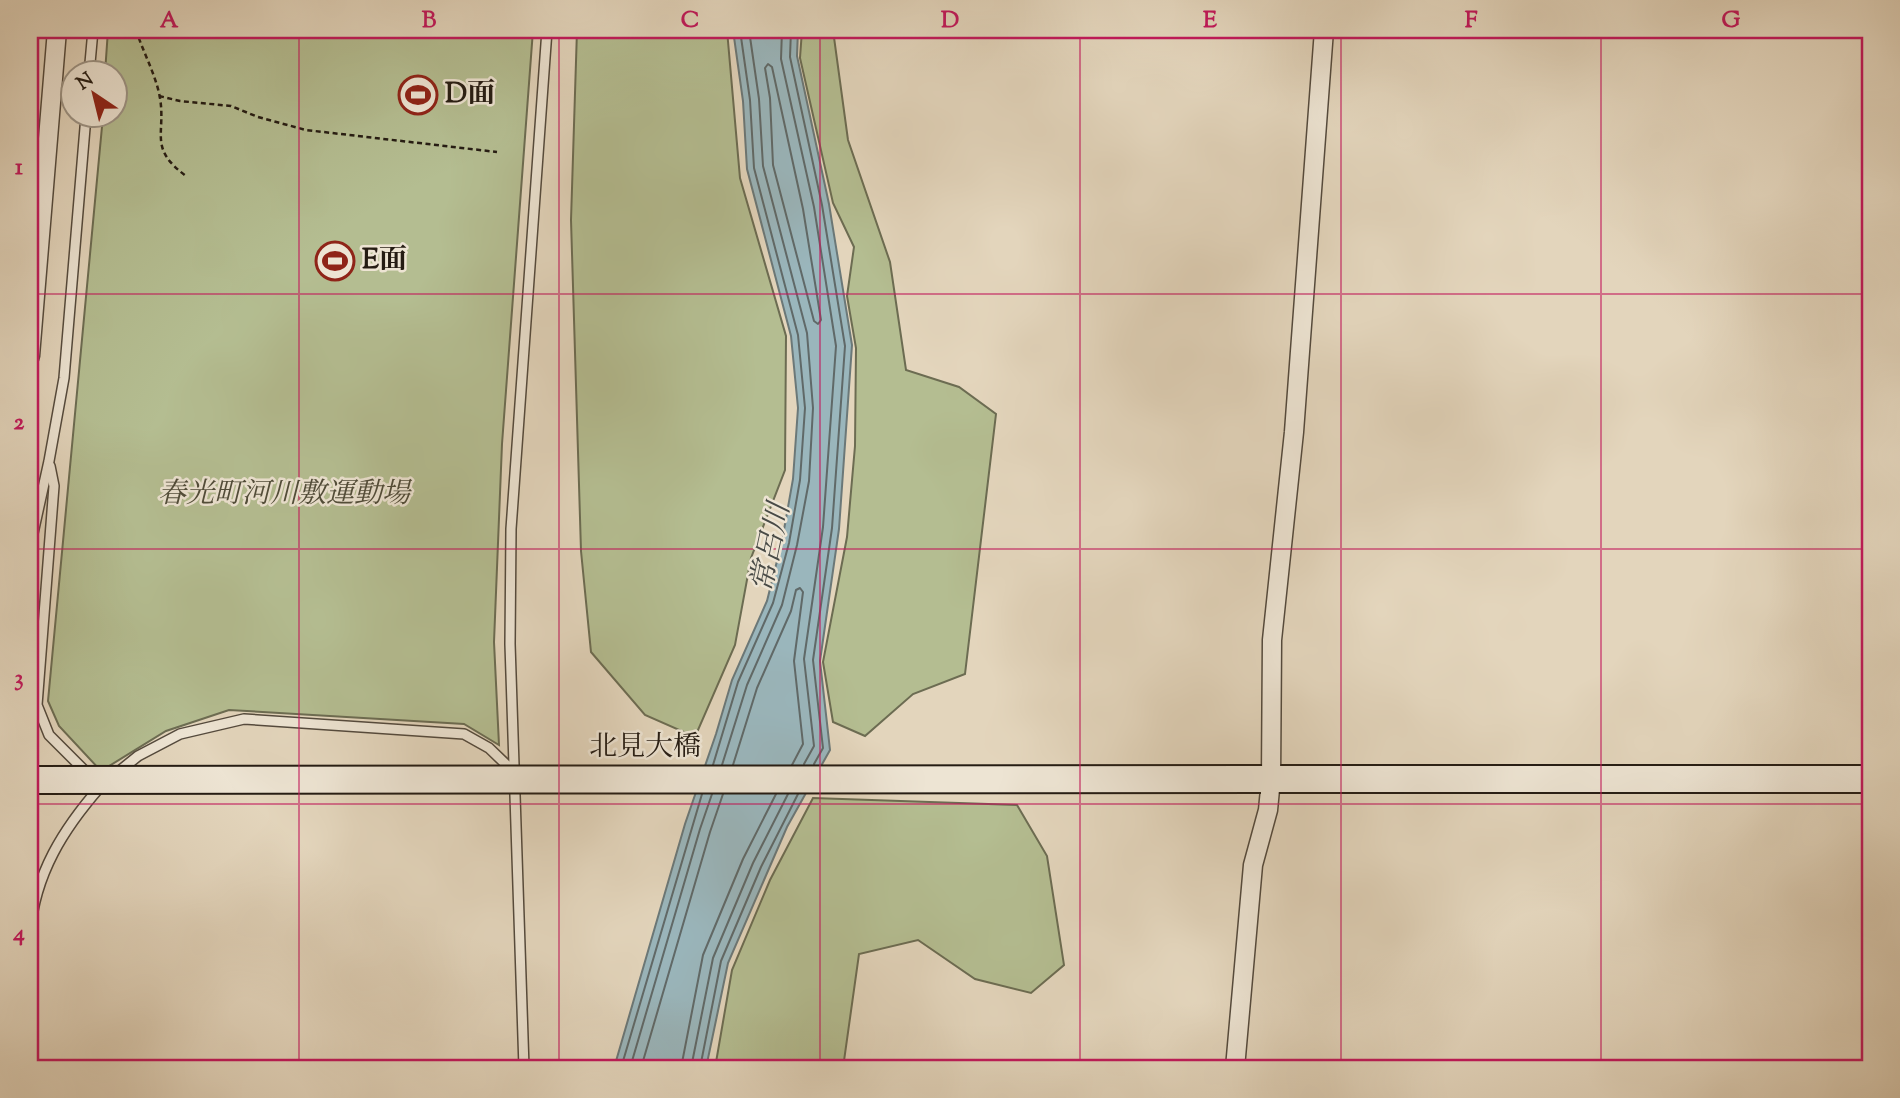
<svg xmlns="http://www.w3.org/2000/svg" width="1900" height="1098" viewBox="0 0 1900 1098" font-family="'Sorts Mill Goudy','Noto Serif JP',serif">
  <rect width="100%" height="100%" fill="#e3d5bc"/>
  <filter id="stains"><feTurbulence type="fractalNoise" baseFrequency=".00286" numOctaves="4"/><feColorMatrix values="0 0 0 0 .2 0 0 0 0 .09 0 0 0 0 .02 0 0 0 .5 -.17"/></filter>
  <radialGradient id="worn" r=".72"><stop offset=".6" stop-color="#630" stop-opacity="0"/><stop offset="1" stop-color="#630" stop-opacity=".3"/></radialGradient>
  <g fill="#b4bd91" stroke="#6c6c52" stroke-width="2">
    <polygon points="108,30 533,30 502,444 494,642 499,745 464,724 229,710 166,731 101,771 59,726 48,701 103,116 116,116 116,74 105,73"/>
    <polygon points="577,30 727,30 740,178 786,336 785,470 751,558 735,645 695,737 645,715 591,652 581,551 571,220"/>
    <polygon points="802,30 833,30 848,140 890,262 906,370 959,387 996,414 965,674 913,694 865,736 833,722 823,662 847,537 855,446 856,348 847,296 854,247 833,203 800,58"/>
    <polygon points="813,798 1017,805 1047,856 1064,965 1031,993 975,979 918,940 859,954 843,1068 715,1068 732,970 770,880"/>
  </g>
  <polygon fill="#9ab6bc" stroke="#6b7878" stroke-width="2" points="733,30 798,30 797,56 829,204 852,345 839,529 820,661 830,750 787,827 728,963 706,1068 614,1068 685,824 716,734 732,680 767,601 782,541 793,479 798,408 791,336 747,169 743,101"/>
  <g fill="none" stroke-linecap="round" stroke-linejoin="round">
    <g stroke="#606968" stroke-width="2">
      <polyline points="782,30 781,59 814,207 836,346 823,527 804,659 814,746 804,764"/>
      <polyline points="791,30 790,57 822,205 845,346 832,528 813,660 823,748 814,764"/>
      <polygon points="768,64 772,67 803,209 821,320 818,324 814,321 773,165 770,98 765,68"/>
      <polyline points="713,765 738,682 773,603 789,543 800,480 805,408 798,335 754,168 750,100 740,30"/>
      <polyline points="722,765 747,685 782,605 797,545 809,481 813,408 807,333 763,166 759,99 749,30"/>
      <polyline points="733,765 757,688 791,611 796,590 800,588 803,592 794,661 803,744 792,765"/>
      <polyline points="621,1068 702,794"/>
      <polyline points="630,1068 700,829 712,794"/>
      <polyline points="641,1068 710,832 723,794"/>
      <polyline points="681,1068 703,955 743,859 776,794"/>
      <polyline points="691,1068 713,958 753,863 788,794"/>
      <polyline points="700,1068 721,961 761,867 798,794"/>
    </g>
    <defs>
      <g id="lane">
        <polyline points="89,74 93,30"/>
        <polyline points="50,466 54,486 37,705 49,735 89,775"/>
        <polyline points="30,547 49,461 64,378 86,116"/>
        <polyline points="117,773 138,756 180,734 244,719 464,734 489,748 514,772"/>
        <path d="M 30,932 C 35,874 63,829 101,786"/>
        <polyline points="524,1068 510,644 511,529 547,30"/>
      </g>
      <g id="street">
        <polyline points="30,356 57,30"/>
        <polyline points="1235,1068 1253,865 1268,810 1271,779 1272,640 1294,432 1324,30"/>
      </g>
      <polyline id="secondary" points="1261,779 1870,779"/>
    </defs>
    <use href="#lane" stroke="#544a3d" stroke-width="12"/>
    <use href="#street" stroke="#544a3d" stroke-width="21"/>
    <use href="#secondary" stroke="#251c13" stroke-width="30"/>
    <g stroke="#251c13" stroke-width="2.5" stroke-dasharray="5 3.5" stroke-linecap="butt">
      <path d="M 136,30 C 143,52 156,75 160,98 C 166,134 148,148 186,176"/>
      <polyline points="159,96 180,101 231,106 258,117 306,130 497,152"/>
    </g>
    <use href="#lane" stroke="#ede4d3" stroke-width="9"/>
    <use href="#street" stroke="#ede4d3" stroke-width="18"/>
    <use href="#secondary" stroke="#ede4d3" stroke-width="26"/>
    <defs>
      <polyline id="secondary-bridge" points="30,780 1261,779"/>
    </defs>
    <use href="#secondary-bridge" stroke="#251c13" stroke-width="30" stroke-linecap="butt"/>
    <use href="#secondary-bridge" stroke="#ede4d3" stroke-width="26"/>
  </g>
  <path fill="none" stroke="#c2185b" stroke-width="2" stroke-opacity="0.55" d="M 299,30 L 299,1068M 559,30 L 559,1068M 820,30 L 820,1068M 1080,30 L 1080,1068M 1341,30 L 1341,1068M 1601,30 L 1601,1068M 30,294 L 1870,294M 30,549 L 1870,549M 30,804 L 1870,804"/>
  <defs>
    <symbol id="stadium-ring" viewBox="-11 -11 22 22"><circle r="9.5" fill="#ede4d3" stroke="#8f2418" stroke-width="1.5"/><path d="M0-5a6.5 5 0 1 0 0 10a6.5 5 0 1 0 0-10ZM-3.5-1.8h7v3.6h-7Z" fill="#8f2418"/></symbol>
  </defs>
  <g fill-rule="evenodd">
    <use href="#stadium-ring" x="396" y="73" width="44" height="44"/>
    <use href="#stadium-ring" x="313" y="239" width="44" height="44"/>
  </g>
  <g text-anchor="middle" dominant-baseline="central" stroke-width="5" stroke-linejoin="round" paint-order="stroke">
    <g font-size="28" font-weight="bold" fill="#251c13" stroke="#ede4d3" text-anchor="start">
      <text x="445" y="95">D面</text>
      <text x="362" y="261">E面</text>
    </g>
    <g font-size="28" font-style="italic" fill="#504c39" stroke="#ede4d3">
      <text x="284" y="495">春光町河川敷運動場</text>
    </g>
    <g font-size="28" fill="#251c13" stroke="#ede4d3">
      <text x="645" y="748">北見大橋</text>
    </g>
    <g font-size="30" font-style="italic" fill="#484a46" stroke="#ede4d3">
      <text transform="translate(772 548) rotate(-78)">常呂川</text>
    </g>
  </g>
  <rect width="1900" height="1098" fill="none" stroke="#e3d5bc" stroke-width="77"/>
  <g transform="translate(94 94) rotate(325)"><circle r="33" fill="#ede4d3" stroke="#9d9486" stroke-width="2"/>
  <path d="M0-5L12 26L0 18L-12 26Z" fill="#8f2418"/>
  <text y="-10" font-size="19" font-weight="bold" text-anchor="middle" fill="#251c13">N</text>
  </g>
  <rect x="38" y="38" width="1824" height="1022" fill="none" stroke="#c2185b" stroke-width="2.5"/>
  <g font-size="23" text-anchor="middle" font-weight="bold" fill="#c2185b">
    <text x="169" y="27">A</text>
    <text x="429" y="27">B</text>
    <text x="690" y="27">C</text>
    <text x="950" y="27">D</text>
    <text x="1210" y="27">E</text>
    <text x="1471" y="27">F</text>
    <text x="1731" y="27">G</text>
    <text x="19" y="174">1</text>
    <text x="19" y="429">2</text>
    <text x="19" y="685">3</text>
    <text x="19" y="940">4</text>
  </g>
  <rect width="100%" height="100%" filter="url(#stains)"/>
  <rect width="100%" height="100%" fill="url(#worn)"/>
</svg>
